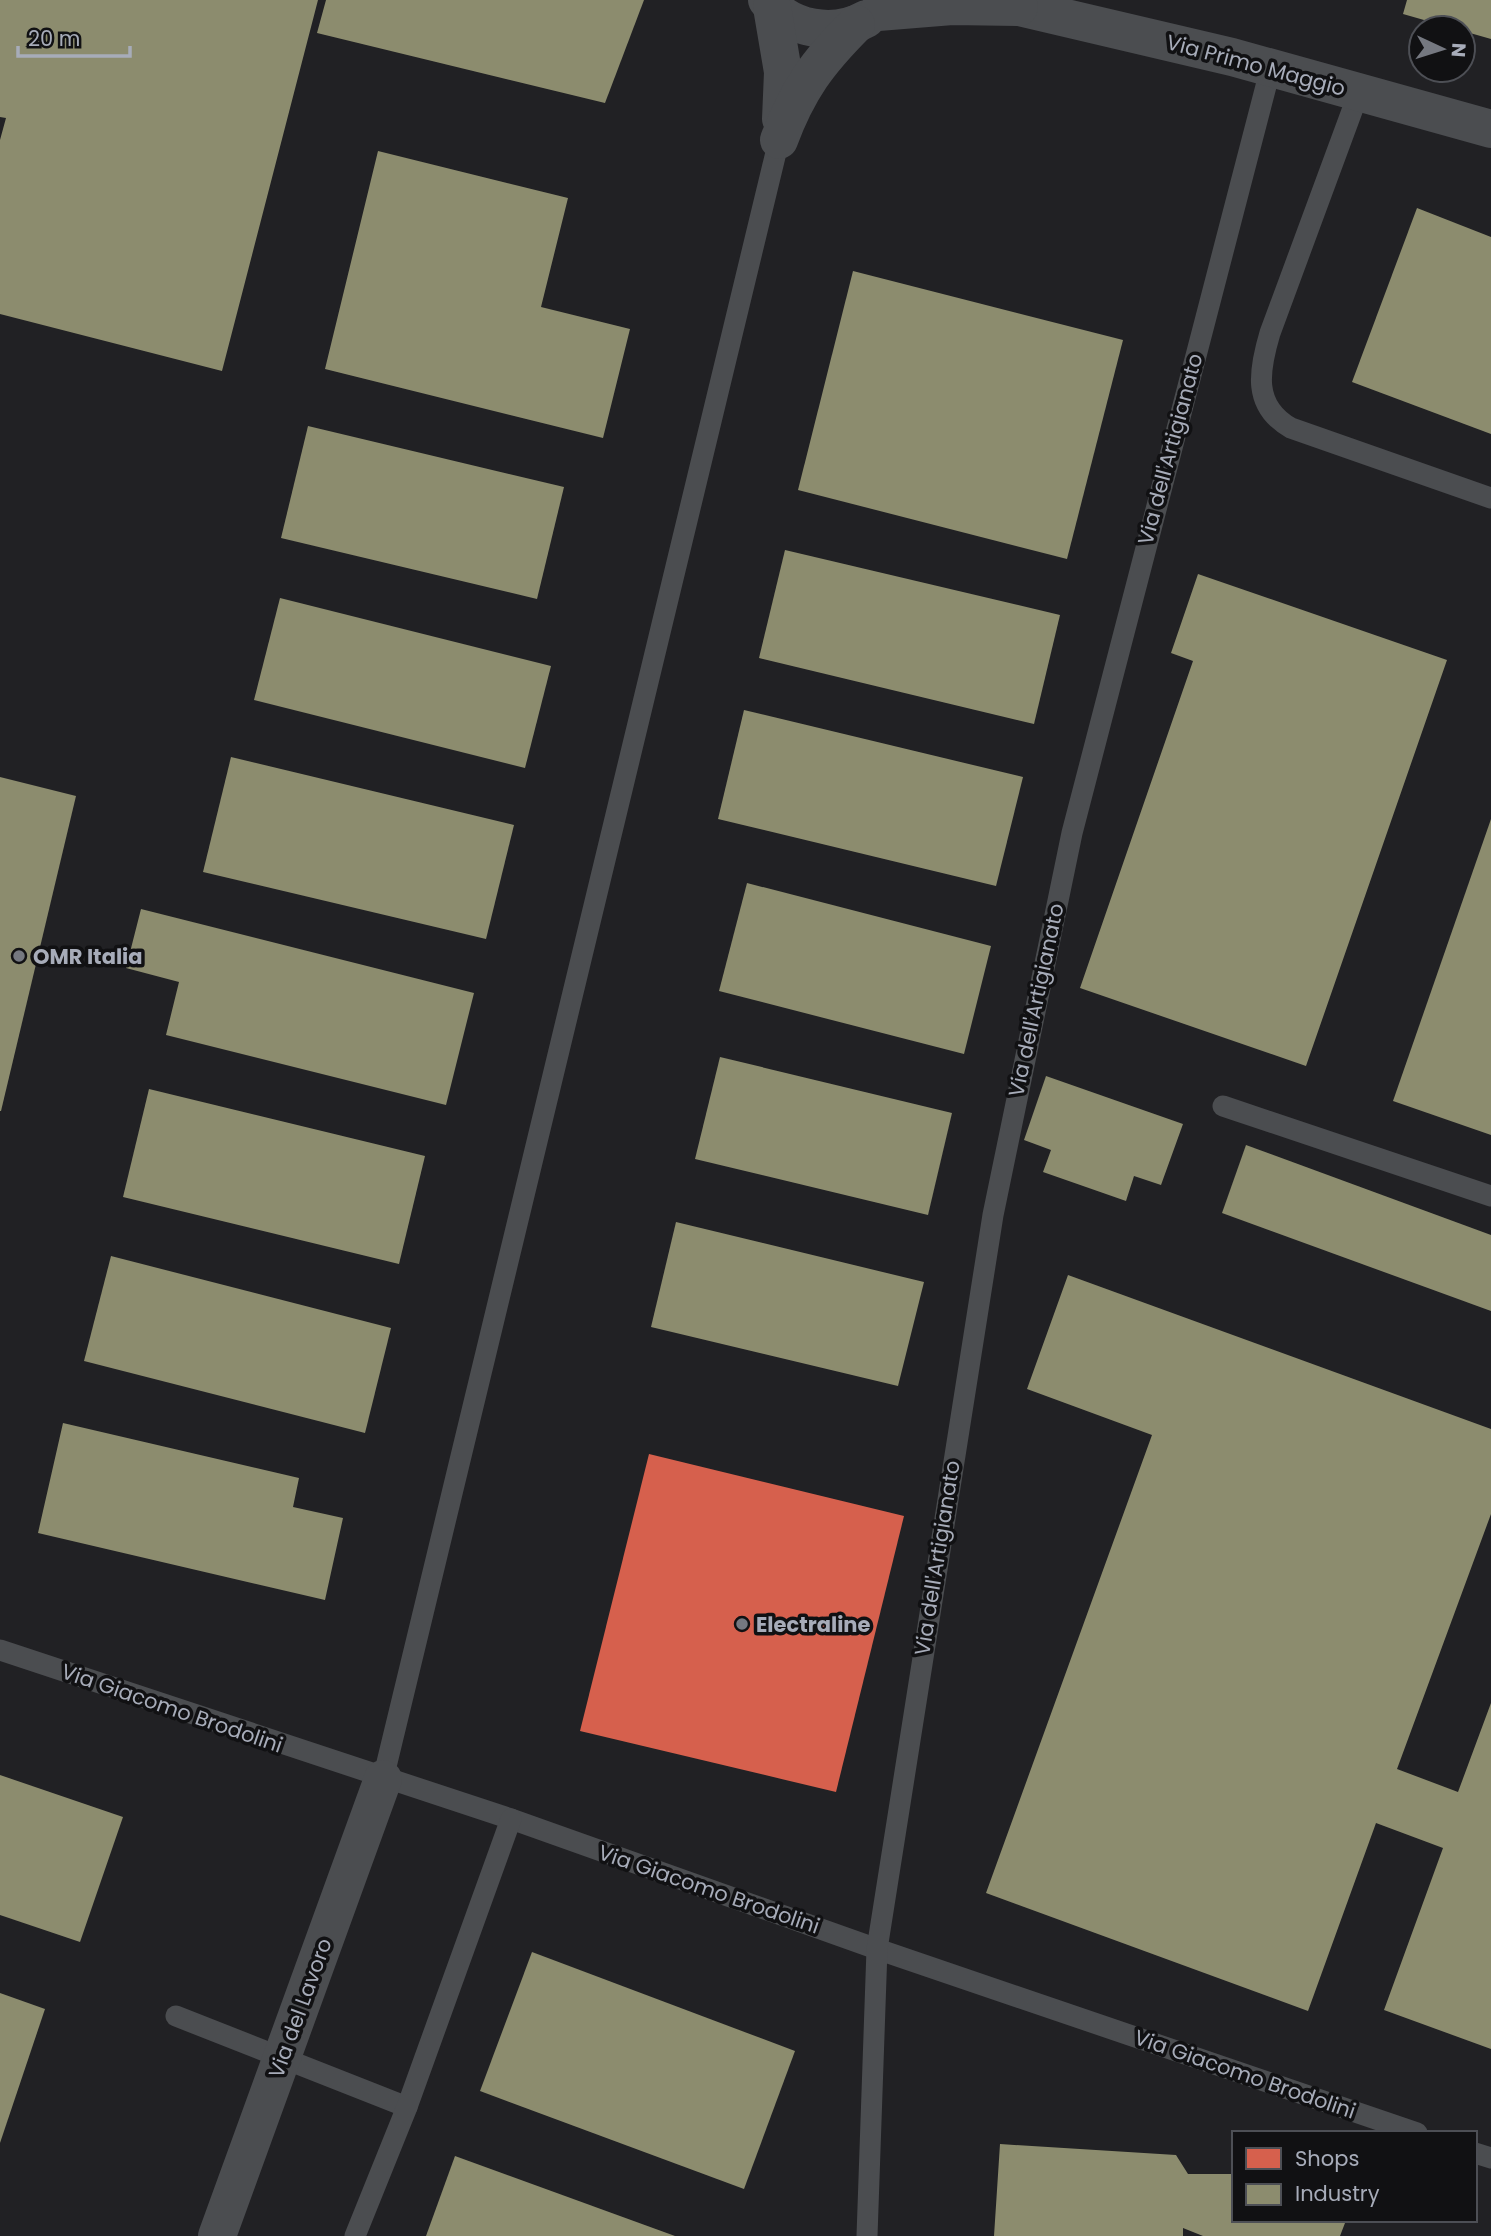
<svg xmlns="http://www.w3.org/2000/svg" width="1491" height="2236" viewBox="0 0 1491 2236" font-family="Poppins,sans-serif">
  <rect width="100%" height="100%" fill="#171717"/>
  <path fill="#212124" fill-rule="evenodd" d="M 0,0 L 1491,0 L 1491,2236 L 0,2236 ZM 1421,28 L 1463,28 L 1463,70 L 1421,70 ZM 1234,2133 L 1475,2133 L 1475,2220 L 1234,2220 Z"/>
  <polygon fill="#d6604d" points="649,1454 904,1516 836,1792 580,1731"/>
  <g fill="#8c8c6e">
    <polygon points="0,0 318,0 222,371 0,314 0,140 6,118 0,117"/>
    <polygon points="326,0 644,0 605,103 317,33"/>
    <polygon points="1407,0 1491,0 1491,39 1463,31 1463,28 1452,28 1403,14"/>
    <polygon points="378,151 568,198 541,307 630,329 603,438 325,369"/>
    <polygon points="1417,208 1491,237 1491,434 1352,382"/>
    <polygon points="853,271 1123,340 1067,559 798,490"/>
    <polygon points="308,426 564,487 537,599 281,538"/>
    <polygon points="785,550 1060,615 1034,724 759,658"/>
    <polygon points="1198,574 1447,660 1306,1066 1080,988 1193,661 1171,653"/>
    <polygon points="280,598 551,666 525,768 254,700"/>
    <polygon points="744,710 1023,777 996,886 718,819"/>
    <polygon points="231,757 514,825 486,939 203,872"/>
    <polygon points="0,777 76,796 1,1111 0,1111"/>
    <polygon points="1491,819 1491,1135 1393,1101"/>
    <polygon points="747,883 991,946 964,1054 719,991"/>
    <polygon points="141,909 474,993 446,1105 166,1035 179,982 126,968"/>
    <polygon points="720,1057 952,1113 928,1215 695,1159"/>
    <polygon points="1046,1076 1183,1124 1161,1185 1134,1176 1126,1201 1043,1172 1051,1150 1024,1140"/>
    <polygon points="149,1089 425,1156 399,1264 123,1197"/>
    <polygon points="1246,1145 1491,1235 1491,1311 1222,1213"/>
    <polygon points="676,1222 924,1282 898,1386 651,1327"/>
    <polygon points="111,1256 391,1328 365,1433 84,1361"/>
    <polygon points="1068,1275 1491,1429 1491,1514 1397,1769 1458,1792 1491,1703 1491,2049 1384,2010 1443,1848 1376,1823 1308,2011 986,1893 1152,1435 1027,1389"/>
    <polygon points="63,1423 299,1478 293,1507 343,1518 325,1600 38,1533"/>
    <polygon points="0,1775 123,1817 80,1942 0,1915"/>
    <polygon points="532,1952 795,2051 744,2189 480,2091"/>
    <polygon points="0,1993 45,2009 0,2143"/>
    <polygon points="1000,2144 1176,2155 1188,2174 1234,2174 1234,2220 1339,2220 1345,2223 1340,2236 1203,2236 1183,2228 1183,2236 994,2236"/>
    <polygon points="455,2156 675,2236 426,2236"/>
  </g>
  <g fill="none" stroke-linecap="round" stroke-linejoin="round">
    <g stroke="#4b4d50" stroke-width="21">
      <path d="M 1359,92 L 1270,333 C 1259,370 1252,406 1291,428 L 1491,498"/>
      <polyline points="1223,1106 1491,1196"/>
      <polyline points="0,1650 511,1819 877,1949 1417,2133"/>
      <polyline points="383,1779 779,140"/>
      <polyline points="176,2016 407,2107"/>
      <polyline points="1475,2153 1491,2158"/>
      <polyline points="355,2236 407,2107 511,1819"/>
      <polyline points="867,2236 877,1949 993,1215 1072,833 1271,67"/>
    </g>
    <g stroke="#4b4d50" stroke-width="38">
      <path d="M 767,0 C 789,30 834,37 866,19"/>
      <polyline points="1003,0 1019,7 1232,57 1491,129"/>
      <polyline points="772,7 783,72 781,119"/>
      <polyline points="878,12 952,6 1019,7"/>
      <path d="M 779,140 C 798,89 818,62 856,24"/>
      <polyline points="217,2236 383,1779"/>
    </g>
  </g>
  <g fill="#757880" stroke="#111113" stroke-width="2.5">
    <circle cx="19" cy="956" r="7"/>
    <circle cx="742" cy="1624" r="7"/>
  </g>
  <g text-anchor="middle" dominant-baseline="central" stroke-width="7" stroke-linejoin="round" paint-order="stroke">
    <g font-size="21" fill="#a7acb9" stroke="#111113">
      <text transform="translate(1256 65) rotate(15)">Via Primo Maggio</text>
      <text transform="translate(1170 449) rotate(-75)">Via dell'Artigianato</text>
      <text transform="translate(1036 1000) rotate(-78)">Via dell'Artigianato</text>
      <text transform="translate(937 1558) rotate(-81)">Via dell'Artigianato</text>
      <text transform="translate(172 1708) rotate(19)">Via Giacomo Brodolini</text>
      <text transform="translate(709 1889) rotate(19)">Via Giacomo Brodolini</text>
      <text transform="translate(300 2008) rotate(-70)">Via del Lavoro</text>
      <text transform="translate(1245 2074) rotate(19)">Via Giacomo Brodolini</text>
    </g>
    <g font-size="21" font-weight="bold" fill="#a7acb9" stroke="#111113" text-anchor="start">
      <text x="33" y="956">OMR Italia</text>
      <text x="756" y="1624">Electraline</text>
    </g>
  </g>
  <rect x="1232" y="2131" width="245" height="91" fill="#111113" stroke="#4d4f55" stroke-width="2"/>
  <rect x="1246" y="2148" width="35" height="21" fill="#d6604d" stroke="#4d4f55" stroke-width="2"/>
  <text x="1295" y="2166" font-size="21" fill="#a7acb9">Shops</text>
  <rect x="1246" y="2184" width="35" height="21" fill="#8c8c6e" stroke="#4d4f55" stroke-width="2"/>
  <text x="1295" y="2201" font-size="21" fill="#a7acb9">Industry</text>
  <g transform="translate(1442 49) rotate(94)"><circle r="33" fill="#111113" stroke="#4d4f55" stroke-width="2"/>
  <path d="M0-5L12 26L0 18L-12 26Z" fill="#757880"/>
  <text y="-10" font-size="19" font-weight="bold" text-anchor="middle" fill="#a7acb9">N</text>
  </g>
  <path d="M18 46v10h112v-10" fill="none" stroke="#a7acb9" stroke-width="3.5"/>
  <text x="28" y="46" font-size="21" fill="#a7acb9" stroke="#111113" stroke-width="5" paint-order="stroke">20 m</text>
</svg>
